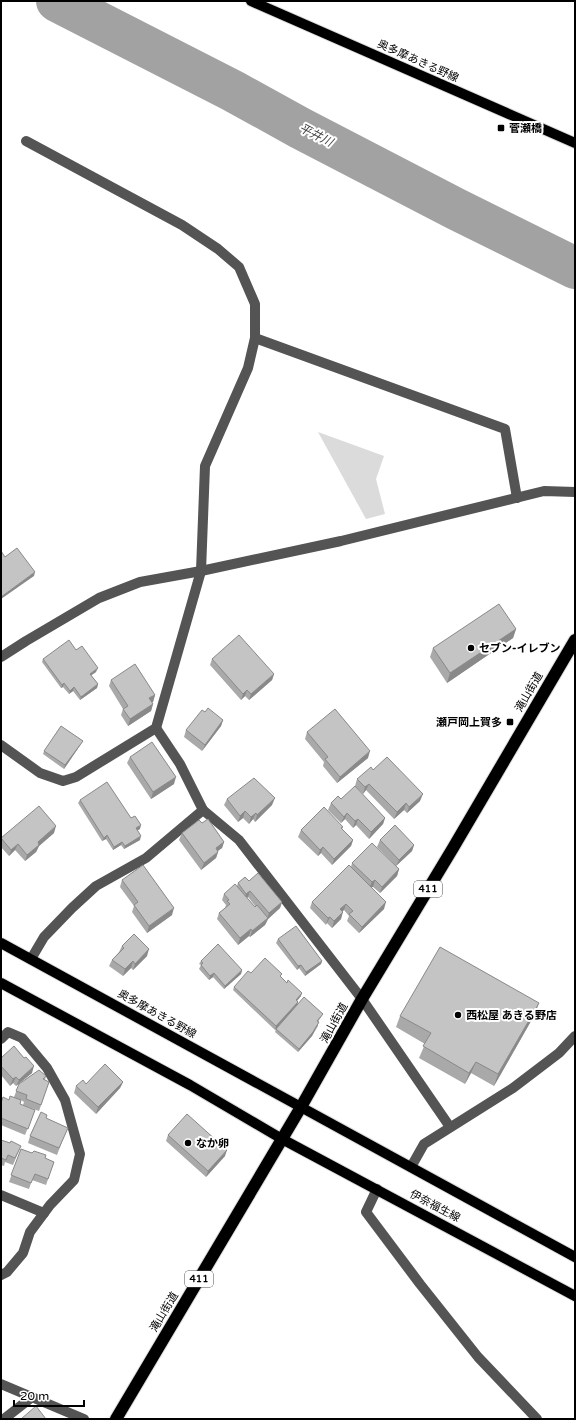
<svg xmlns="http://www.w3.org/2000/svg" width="576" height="1420" viewBox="0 0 576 1420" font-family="'Varela Round','Noto Sans JP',sans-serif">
  <rect width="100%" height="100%" fill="#fff"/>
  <polygon fill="#dbdbdb" points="318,432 384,456 376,479 385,514 366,519"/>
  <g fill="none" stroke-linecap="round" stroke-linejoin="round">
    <polyline stroke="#a2a2a2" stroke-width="42" points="57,1 233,91 300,128 456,209 575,268"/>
    <defs>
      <g id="major">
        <polyline points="251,1 575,143"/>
        <polyline points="1,943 575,1257"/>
        <polyline points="1,983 190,1085 282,1139 575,1296"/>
      </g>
      <polyline id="highway" points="116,1419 301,1107 362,999 453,848 575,640"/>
    </defs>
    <use href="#major" stroke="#dbdbdb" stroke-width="12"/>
    <use href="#highway" stroke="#dbdbdb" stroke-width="14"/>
    <g stroke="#545454" stroke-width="10">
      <polyline points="255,338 505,429 517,498"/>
      <polyline points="1,657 26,641 99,598 140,582 201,571 341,541 544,491 575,492"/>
      <polyline points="156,728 180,764 203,810 239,840 362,999 450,1127"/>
      <polyline points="1,745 40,773 63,781 76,777 156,728 201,571 205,466 248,368 255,338 255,304 239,267 218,249 182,225 26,141"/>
      <polyline points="31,959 44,937 72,908 96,886 146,858 203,810"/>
      <polyline points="1,1039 8,1032 22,1038 47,1068 65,1100 80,1154 74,1180 50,1205 30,1232 23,1253 7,1272 1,1275"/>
      <polyline points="411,1167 424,1144 513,1088 559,1053 575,1036"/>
      <polyline points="377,1189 366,1212 420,1284 478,1357 537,1419"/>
      <polyline points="1,1195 44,1213"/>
      <polyline points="1,1384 84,1419"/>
      <polyline points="4,1419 32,1397"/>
    </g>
    <use href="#major" stroke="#000" stroke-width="10"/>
    <use href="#highway" stroke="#000" stroke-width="12"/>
  </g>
  <g fill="#a9a9a9" fill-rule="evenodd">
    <polygon points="516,629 513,638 447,683 430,657 433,648"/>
    <polygon points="76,650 96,672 91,675 98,684 97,688 80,700 73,691 69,694 63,687 61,688 42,662 43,659"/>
    <polygon points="212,659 274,674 272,680 249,700 245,696 241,700 210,665"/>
    <polygon points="111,680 155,695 153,702 152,702 153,704 151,711 128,726 121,715 123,709 109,686"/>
    <polygon points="205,712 223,720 221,726 202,751 184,737 186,730"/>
    <polygon points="307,732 368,758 337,783 323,766 324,762 305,739"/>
    <polygon points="81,744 64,769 43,754 44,751"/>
    <polygon points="130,757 174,784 151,799 127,763"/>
    <polygon points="373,770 420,801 407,813 404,810 394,819 366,790 363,794 355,786 357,779"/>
    <polygon points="227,799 272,805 255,822 253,819 249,824 243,818 238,822 224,805"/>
    <polygon points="341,799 385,818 383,824 369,839 356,825 353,828 345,819 341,823 328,810 331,803"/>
    <polygon points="80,800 131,818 140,829 137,830 140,840 124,849 121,845 113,850 106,839 102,841 78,803"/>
    <polygon points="202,823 224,842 222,848 218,851 218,852 216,858 201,870 179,840 182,833"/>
    <polygon points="343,827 342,829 353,840 351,846 332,865 321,853 318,856 298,837 301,830"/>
    <polygon points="54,833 39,846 36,852 25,861 15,850 9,856 1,847 1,838"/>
    <polygon points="380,840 414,845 412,851 396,866 377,847"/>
    <polygon points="352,863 399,869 397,876 380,893 373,887 371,887 384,909 359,933 347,921 349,916 344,910 342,911 341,919 332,928 327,923 326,925 310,908 312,902 351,867"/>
    <polygon points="122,880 172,915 147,933 132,912 134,906 120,887"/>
    <path d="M 238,883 L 282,902 L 280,908 L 268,919 L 265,925 L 250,937 L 249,936 L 238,945 L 217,919 L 219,913 L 225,908 L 226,905 L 222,900 L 224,894 L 237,886 ZM 248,897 L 256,907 L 255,907 L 247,898 Z"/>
    <polygon points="278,939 322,961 321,964 305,976 299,968 297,970 276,943"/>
    <polygon points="122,946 147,956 133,970 131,968 123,976 109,966 112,960 119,952"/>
    <polygon points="201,961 242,970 241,974 224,989 213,977 209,980 199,969 201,965 199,964"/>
    <polygon points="251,973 281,977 301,996 297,1001 298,1002 297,1005 321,1017 318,1021 318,1026 312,1036 298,1052 275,1032 276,1029 289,1014 275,1030 233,990 234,987"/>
    <polygon points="535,1014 494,1086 471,1073 465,1084 419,1058 425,1044 396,1027 400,1016"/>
    <polygon points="1,1058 32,1073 16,1086 13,1083 10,1086 1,1075"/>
    <polygon points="46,1076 45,1080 49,1082 39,1111 23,1105 24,1102 21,1100 20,1104 35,1110 25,1135 1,1125 1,1103 14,1097 19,1084"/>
    <polygon points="123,1082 120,1088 96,1114 74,1093 76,1086 86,1084"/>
    <polygon points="46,1118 65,1134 57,1155 28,1143 30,1136"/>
    <polygon points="168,1135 225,1156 206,1177 166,1141"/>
    <polygon points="1,1140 10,1143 21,1146 13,1165 5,1162 4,1166 1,1165"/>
    <polygon points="21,1149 54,1162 46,1185 32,1180 29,1189 9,1182"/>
  </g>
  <g fill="#898989">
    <polygon points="35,572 34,576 1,599 1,597"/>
    <polygon points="516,629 513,638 447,683 450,673"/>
    <polygon points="98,668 96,672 89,677 90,674"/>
    <polygon points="274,674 272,680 249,700 251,694"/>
    <polygon points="64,683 63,687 61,688 62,685"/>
    <polygon points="98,684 97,688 80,700 81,697"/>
    <polygon points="74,687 73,691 69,694 70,691"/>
    <polygon points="247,690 245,696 241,700 243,694"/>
    <polygon points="155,695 153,702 147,705 149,698"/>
    <polygon points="153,704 151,711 128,726 130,719"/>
    <polygon points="223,720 221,726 202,751 205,745"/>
    <polygon points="83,741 81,744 64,769 65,765"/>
    <polygon points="370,751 368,758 337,783 340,777"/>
    <polygon points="176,777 174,784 151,799 153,792"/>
    <polygon points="369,784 366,790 363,794 365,787"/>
    <polygon points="423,794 420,801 407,813 409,807"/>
    <polygon points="275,798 272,805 255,822 257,815"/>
    <polygon points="406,803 404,810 394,819 397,812"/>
    <polygon points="245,811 243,818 238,822 240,816"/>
    <polygon points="256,813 253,819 249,824 251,817"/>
    <polygon points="347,813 345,819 341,823 344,817"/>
    <polygon points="385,818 383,824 369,839 371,832"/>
    <polygon points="358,819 356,825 353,828 355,821"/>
    <polygon points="141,825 140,829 135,832 136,828"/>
    <polygon points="56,826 54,833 39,846 36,852 25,861 27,855 38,842"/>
    <polygon points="107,835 106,839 102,841 104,838"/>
    <polygon points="141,836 140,840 124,849 125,846"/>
    <polygon points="353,840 351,846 332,865 334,859"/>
    <polygon points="122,842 121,845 113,850 114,847"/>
    <polygon points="224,842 222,848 213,854 216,848"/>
    <polygon points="18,844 15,850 9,856 11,850"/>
    <polygon points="414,845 412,851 396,866 399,860"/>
    <polygon points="323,847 321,853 318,856 320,850"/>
    <polygon points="218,852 216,858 201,870 204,863"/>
    <polygon points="399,869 397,876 380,893 382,887"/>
    <polygon points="375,880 373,887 369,888 372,882"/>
    <polygon points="250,891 248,897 244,900 246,894"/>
    <polygon points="282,902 280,908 268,919 265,925 250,937 252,931 267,919 269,913"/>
    <polygon points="386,902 384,909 359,933 362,927"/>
    <polygon points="346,904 344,910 338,916 340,909"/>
    <polygon points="174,908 172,915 147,933 149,926"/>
    <polygon points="343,912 341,919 332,928 334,921"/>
    <polygon points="330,917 326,925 328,918"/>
    <polygon points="251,929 249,936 238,945 240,938"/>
    <polygon points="149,949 147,956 133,970 135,964"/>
    <polygon points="133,961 131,968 123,976 125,969"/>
    <polygon points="322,961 321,964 305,976 306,972"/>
    <polygon points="301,965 299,968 297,970 298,966"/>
    <polygon points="242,970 241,974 224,989 225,986"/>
    <polygon points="214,973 213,977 209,980 210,976"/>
    <polygon points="302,993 301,996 295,1003 296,1000"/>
    <polygon points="298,1002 297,1005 275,1030 276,1026"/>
    <polygon points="539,1003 535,1014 494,1086 498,1074"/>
    <polygon points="323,1014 321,1017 316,1024 317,1021"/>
    <polygon points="319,1022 312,1036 298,1052 299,1049"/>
    <polygon points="476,1062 471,1073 465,1084 469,1073"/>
    <polygon points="34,1066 32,1073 16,1086 19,1080"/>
    <polygon points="16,1077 13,1083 10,1086 13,1079"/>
    <polygon points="123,1082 120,1088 96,1114 98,1107"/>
    <polygon points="227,1150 225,1156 206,1177 208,1171"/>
  </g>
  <g fill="#c4c4c4" stroke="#898989">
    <polygon points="17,548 35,572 1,597 1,551 5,557"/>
    <polygon points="499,604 516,629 450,673 433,648"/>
    <polygon points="239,635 274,674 251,694 247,690 243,694 212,659"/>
    <polygon points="69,640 76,650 82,646 98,668 90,674 98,684 81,697 74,687 70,691 64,683 62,685 43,659"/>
    <polygon points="135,664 155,695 149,698 153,704 130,719 123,709 128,706 111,680"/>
    <polygon points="208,708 223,720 205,745 186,730 202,710 205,712"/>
    <polygon points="335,709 370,751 340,777 325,759 328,757 307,732"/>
    <polygon points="61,726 83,741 65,765 44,751"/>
    <polygon points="152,742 176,777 153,792 130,757"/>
    <polygon points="387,757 423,794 409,807 406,803 397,812 369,784 365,787 357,779 371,767 373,770"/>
    <polygon points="254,778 275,798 257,815 256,813 251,817 245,811 240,816 227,799"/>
    <polygon points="107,782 131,818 135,816 141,825 136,828 141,836 125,846 122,842 114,847 107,835 104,838 80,800"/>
    <polygon points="355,786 385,818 371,832 358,819 355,821 347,813 344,817 331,803 338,796 341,799"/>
    <polygon points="39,806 56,826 38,842 39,845 27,855 18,844 11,850 1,838"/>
    <polygon points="324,807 343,827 341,828 353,840 334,859 323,847 320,850 301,830"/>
    <polygon points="208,819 224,842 216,848 218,852 204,863 182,833 199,820 202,823"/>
    <polygon points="395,825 414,845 399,860 380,840"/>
    <polygon points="372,843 399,869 382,887 375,880 372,882 352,863"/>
    <polygon points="143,865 174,908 149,926 134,905 138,902 122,880"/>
    <polygon points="349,865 386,902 362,927 349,914 353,911 346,904 340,909 343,912 334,921 330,917 328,918 312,902"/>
    <polygon points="258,873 282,902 269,913 250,891 246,894 238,883 245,877 249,881"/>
    <polygon points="235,884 255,907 257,905 268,918 252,931 251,929 240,938 219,913 230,904 227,901 229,900 224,894"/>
    <polygon points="296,926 322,961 306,972 301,965 298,966 278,939"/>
    <polygon points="134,934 149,949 135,964 133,961 125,969 112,960 124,948 122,946"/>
    <polygon points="218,944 242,970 225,986 214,973 210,976 201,965 203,963 201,961"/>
    <polygon points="440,947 539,1003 498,1074 476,1062 469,1073 423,1046 431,1033 400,1016"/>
    <polygon points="265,958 282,974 280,976 287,983 288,980 302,993 296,1000 298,1002 276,1026 234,987 248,971 251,973"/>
    <polygon points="304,997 323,1014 317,1021 319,1022 313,1032 299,1049 276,1029"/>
    <polygon points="14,1046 24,1058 26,1057 34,1066 19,1080 16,1077 13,1079 1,1066 1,1064 2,1063 1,1062 1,1058"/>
    <polygon points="105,1064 123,1082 98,1107 76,1086 83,1080 86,1084"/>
    <polygon points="39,1070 46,1076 43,1079 49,1082 41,1105 26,1099 27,1095 16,1091 19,1084"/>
    <polygon points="10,1096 21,1100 20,1104 35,1110 28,1129 1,1118 1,1103 3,1097 9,1100"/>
    <polygon points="41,1112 47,1115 46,1118 68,1128 59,1148 30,1136"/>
    <polygon points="187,1114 227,1150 208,1171 168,1135"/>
    <polygon points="1,1140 10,1143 11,1141 21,1146 15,1158 8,1155 6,1160 1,1158"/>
    <polygon points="21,1149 32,1153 34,1151 46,1155 45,1158 54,1162 48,1179 35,1174 31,1183 11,1175"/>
    <polygon points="36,1406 46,1419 21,1419"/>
  </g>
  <g fill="#000" stroke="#fff" stroke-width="1.5">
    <rect x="497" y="124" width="8" height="8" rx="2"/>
    <circle cx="471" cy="648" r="4"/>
    <rect x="506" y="718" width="8" height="8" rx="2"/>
    <circle cx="458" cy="1015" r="4"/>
    <circle cx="188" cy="1143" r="4"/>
  </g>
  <g text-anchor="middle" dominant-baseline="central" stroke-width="4" stroke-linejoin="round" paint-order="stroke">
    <g fill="#fff" stroke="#4c4c4c" stroke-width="1">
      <rect x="414" y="881" width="28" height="16" rx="3"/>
      <rect x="185" y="1271" width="28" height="16" rx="3"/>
    </g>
    <g font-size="10" font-weight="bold" fill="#000">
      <text x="428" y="889">411</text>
      <text x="199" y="1279">411</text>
    </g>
    <g font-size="11" fill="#000" stroke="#fff">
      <text transform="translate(418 61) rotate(24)">奥多摩あきる野線</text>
      <text transform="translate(529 692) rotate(-60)">滝山街道</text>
      <text transform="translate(157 1014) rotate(29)">奥多摩あきる野線</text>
      <text transform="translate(334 1023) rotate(-61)">滝山街道</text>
      <text transform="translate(435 1206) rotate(28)">伊奈福生線</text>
      <text transform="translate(164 1312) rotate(-59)">滝山街道</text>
    </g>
    <g font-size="11" font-weight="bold" fill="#000" stroke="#fff" text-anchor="start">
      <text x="509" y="128">菅瀬橋</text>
      <text x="479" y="648">セブン-イレブン</text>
      <text x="502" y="722" text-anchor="end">瀬戸岡上賀多</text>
      <text x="466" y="1015">西松屋 あきる野店</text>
      <text x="196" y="1143">なか卵</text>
    </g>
    <g font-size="12" font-style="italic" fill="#434343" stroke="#fff">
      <text transform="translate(316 135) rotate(27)">平井川</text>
    </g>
  </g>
  <rect width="576" height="1420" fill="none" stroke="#000000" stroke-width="4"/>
  <path d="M14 1400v6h70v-6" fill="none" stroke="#000000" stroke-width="2"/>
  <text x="20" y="1400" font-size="12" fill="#000000" stroke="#ffffff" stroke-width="3" paint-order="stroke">20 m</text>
</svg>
